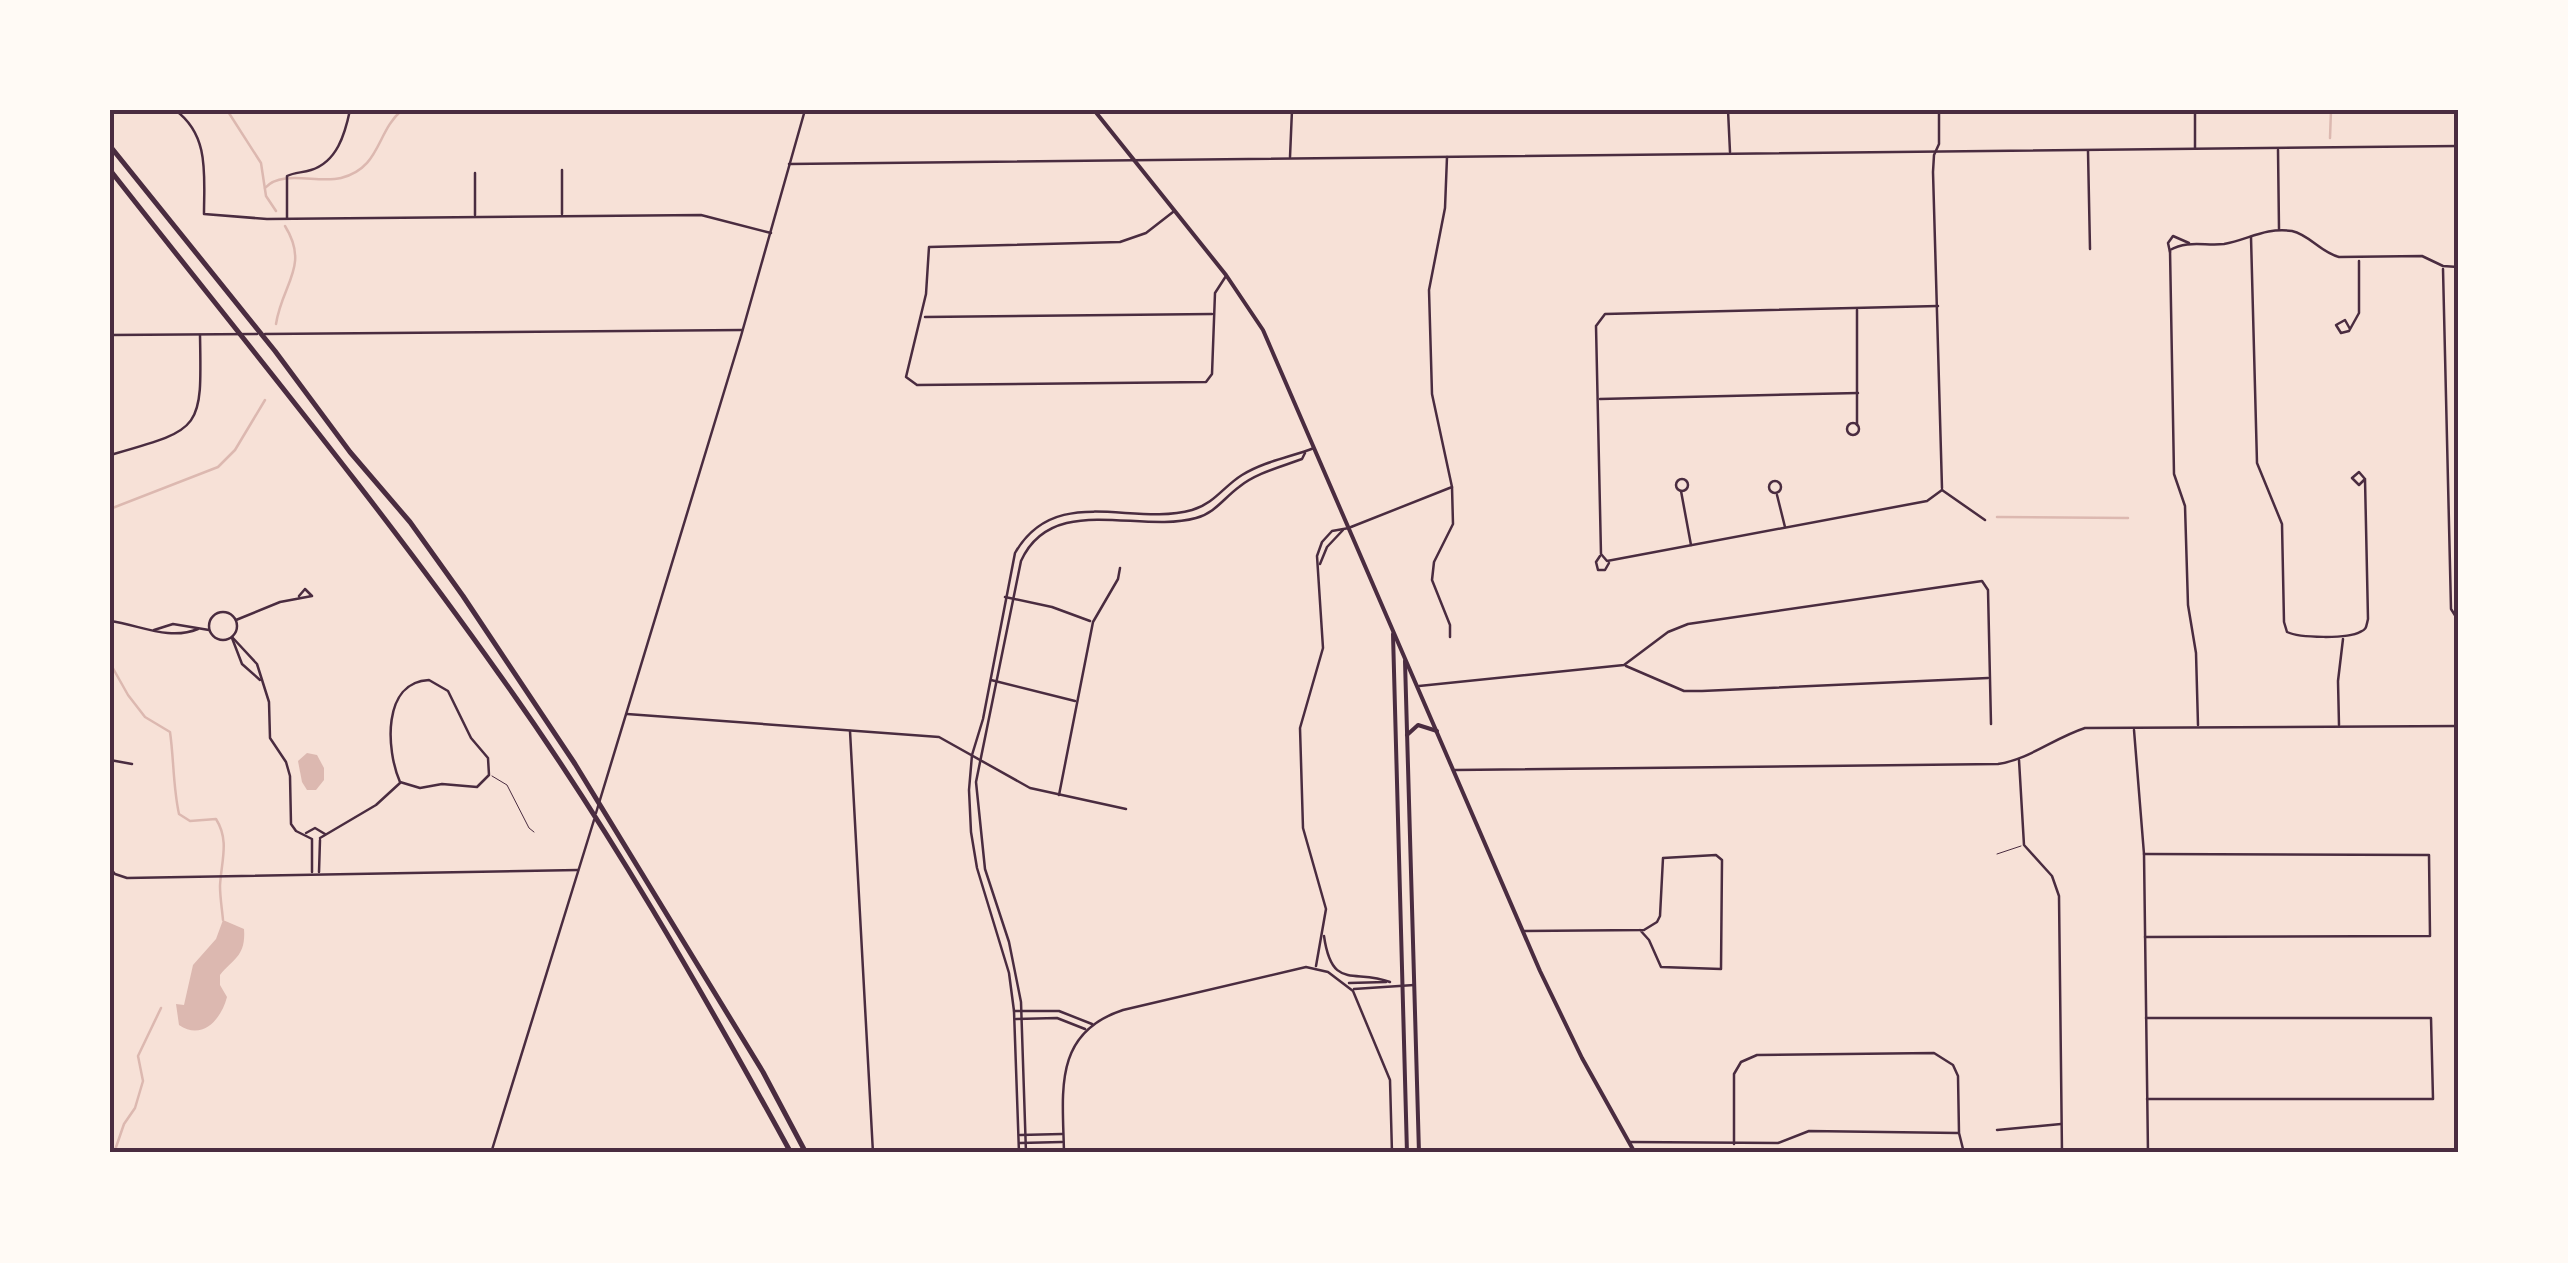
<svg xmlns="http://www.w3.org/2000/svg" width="2568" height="1263" viewBox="0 0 2568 1263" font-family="Poppins,sans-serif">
  <rect width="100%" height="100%" fill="#f7e1d7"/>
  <g fill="#dcb8b0">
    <polygon points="307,753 317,755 324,768 324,780 316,790 307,790 302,782 298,761"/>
    <path d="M 223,920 L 244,929 C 246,956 234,958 220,975 L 220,985 L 227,997 C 221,1020 202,1041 179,1025 L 176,1004 L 184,1005 L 193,965 L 216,939 Z"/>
  </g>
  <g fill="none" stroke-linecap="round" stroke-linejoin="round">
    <g stroke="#dcb8b0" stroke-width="2.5">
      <polyline points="227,110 261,163 266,196 276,211"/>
      <polyline points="2330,138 2331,110"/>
      <path d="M 265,188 C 282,169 318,184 341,178 C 381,168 376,132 402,110"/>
      <path d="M 276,324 C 282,284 310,266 285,226"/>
      <polyline points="110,509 218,467 235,450 265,400"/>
      <polyline points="1997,517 2128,518"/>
      <path d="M 110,663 L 128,695 L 145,717 L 170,732 C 174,760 173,787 179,814 L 190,821 L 216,819 C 230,841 221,862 220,886 C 220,897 222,909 223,920"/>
      <polyline points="114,1153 124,1124 135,1108 143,1081 138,1056 161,1008"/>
    </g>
    <g stroke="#4a2c40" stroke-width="1">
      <polyline points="492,776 507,785 529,828 534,832"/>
      <polyline points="1997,854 2021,846"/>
    </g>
    <g stroke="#4a2c40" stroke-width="2.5">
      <path d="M 175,110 C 210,135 204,176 204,214 L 267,219 L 701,215 L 771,233"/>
      <polyline points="1728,110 1730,152"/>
      <polyline points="1939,110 1939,144 1934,155 1933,172 1942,488"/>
      <polyline points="2195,110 2195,148"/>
      <polyline points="2278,150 2279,229"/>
      <polyline points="2088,151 2090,249"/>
      <polyline points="475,173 475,215"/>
      <polyline points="1173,212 1146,233 1120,242 929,247 926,294 906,377 917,385 1206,382 1212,374 1215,293 1226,276"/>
      <polyline points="562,214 562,170"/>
      <path d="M 287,218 L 287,176 C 295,172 302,173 311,170 C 337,162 345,134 350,110"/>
      <path d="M 2251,237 L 2257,463 L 2282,524 L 2284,622 L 2287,632 C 2299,638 2348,639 2360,632 C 2367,629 2366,627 2368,619 L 2365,479 L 2359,472 L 2352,478 L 2359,485 L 2365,479"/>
      <polyline points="2170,252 2168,243 2173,236 2189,243"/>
      <polyline points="2443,269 2451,609 2458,620"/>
      <polyline points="1938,306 1605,314 1596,326 1601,554 1607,561 1927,501 1942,490"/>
      <polyline points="925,317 1212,314"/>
      <polyline points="2350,329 2345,320 2336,325 2341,333 2349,331 2359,313 2359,261"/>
      <polyline points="1600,399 1858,393"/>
      <circle cx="1853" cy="429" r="6"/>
      <polyline points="1857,425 1857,310"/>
      <path d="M 110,455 C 202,429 202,431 200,335"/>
      <circle cx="1682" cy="485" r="6"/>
      <circle cx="1775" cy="487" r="6"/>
      <polyline points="1942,490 1985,520"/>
      <polyline points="1681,491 1691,545"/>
      <polyline points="1777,495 1785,527"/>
      <polyline points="1600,556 1596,562 1598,570 1605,570 1609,563"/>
      <polyline points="1320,564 1327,547 1343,530"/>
      <polyline points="1005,597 1052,607 1090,621"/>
      <circle cx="223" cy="626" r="14"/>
      <polyline points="236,620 280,602 312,596 305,589 299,596"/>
      <path d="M 110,621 C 140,625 169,641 198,629"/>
      <polyline points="154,630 173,624 209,630"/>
      <polyline points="232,637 257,664 269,702 270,738 286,762 290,776 291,824 296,831 312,839"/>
      <polyline points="1450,637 1450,625 1432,580 1434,562 1453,524 1452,487"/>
      <polyline points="232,638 242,664 260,680"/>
      <polyline points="1626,666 1684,691 1702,691 1988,678"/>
      <path d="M 429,680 L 448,691 L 471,738 L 488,758 L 489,775 L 477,787 L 442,784 L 420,788 L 400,782 C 386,750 382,682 429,680 Z"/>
      <polyline points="991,680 1075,701"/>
      <polyline points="1419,686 1624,665 1668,632 1688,624 1982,581 1988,590 1991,724"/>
      <polyline points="627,714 939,737 1030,788 1126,809"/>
      <path d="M 2198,725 L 2196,653 L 2188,605 L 2185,506 L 2174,474 L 2170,250 C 2187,240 2205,246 2224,244 C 2248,240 2265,227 2292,231 C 2310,235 2320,252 2339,257 L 2422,256 L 2443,266 L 2458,267"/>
      <polyline points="2339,725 2338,681 2343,639"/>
      <polyline points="2134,730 2144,854 2148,1153"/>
      <polyline points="850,731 873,1153"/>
      <polyline points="110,760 132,764"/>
      <polyline points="2019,760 2024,845 2052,876 2059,896 2062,1153"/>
      <polyline points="1059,795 1093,622 1118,579 1120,568"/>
      <polyline points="306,833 315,828 325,834"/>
      <polyline points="320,838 376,805 400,783"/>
      <polyline points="2144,854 2429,855 2430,936 2145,937"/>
      <polyline points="110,868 115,874 127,878 578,870"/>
      <polyline points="312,872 312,840"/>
      <polyline points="319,872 320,840"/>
      <polyline points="1523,931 1644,930 1657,922 1660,916 1663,858 1716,855 1722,860 1721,969 1661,967 1649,940 1640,930"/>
      <path d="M 1324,936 C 1332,992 1355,968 1390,982"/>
      <polyline points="1316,966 1326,909 1303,828 1300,728 1323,648 1317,556 1322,542 1332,531 1349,528"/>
      <polyline points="1349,983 1386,982"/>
      <polyline points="1354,989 1414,985"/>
      <polyline points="1014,1011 1059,1011 1092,1024"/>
      <polyline points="2146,1018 2431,1018 2433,1099 2147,1099"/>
      <polyline points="1016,1019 1057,1018 1085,1029"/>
      <polyline points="1997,1130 2061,1124"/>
      <polyline points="1020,1135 1062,1134"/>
      <polyline points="1629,1142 1778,1143 1809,1131 1958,1133"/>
      <polyline points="1020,1143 1062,1142"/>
      <polyline points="1734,1144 1734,1074 1741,1062 1757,1055 1934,1053 1953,1065 1958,1076 1959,1133 1964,1153"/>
      <path d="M 1064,1153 C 1063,1093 1052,1033 1123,1010 L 1306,967 L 1328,972 L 1353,991 L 1390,1080 L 1392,1153"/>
    </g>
    <g stroke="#4a2c40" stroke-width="2.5">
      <polyline points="1290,157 1292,110"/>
      <polyline points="789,164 2458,146"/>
      <polyline points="265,334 742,330"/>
      <polyline points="110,335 257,334"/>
      <polyline points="1351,527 1452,487 1432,394 1429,290 1445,208 1447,157"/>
      <path d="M 1455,770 L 1998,764 C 2030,759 2054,738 2085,728 L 2458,726"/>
      <polyline points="596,813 741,336 805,110"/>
      <polyline points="491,1153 594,820"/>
      <path d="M 1019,1153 L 1014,1011 L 1009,973 L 977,868 L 971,832 L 969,790 L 972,755 L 983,719 L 1015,553 C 1055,483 1132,527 1192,510 C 1214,504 1224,486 1242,475 C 1265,461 1291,457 1314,448"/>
      <path d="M 1026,1153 L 1021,1002 L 1009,942 L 985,869 L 976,782 L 1021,561 C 1052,492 1139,534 1196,518 C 1215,513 1224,498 1239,487 C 1256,473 1281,467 1302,459 L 1305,453"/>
    </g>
    <g stroke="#4a2c40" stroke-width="4">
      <polyline points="1094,110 1226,275 1263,330 1540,971 1582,1058 1635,1153"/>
      <polyline points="1393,634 1407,1153"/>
      <polyline points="1405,661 1419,1153"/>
      <polyline points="1407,735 1418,725 1437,731"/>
    </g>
    <g stroke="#4a2c40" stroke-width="5">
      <polyline points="110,146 275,351 350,452 410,522 463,596 575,764 763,1072 806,1153"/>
      <path d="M 110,170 C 241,337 376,500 499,674 C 608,826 701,989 791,1153"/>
    </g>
  </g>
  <rect width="2568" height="1263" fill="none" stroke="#fffaf5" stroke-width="225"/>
  <rect x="112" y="112" width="2344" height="1038" fill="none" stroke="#4a2c40" stroke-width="4"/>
</svg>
